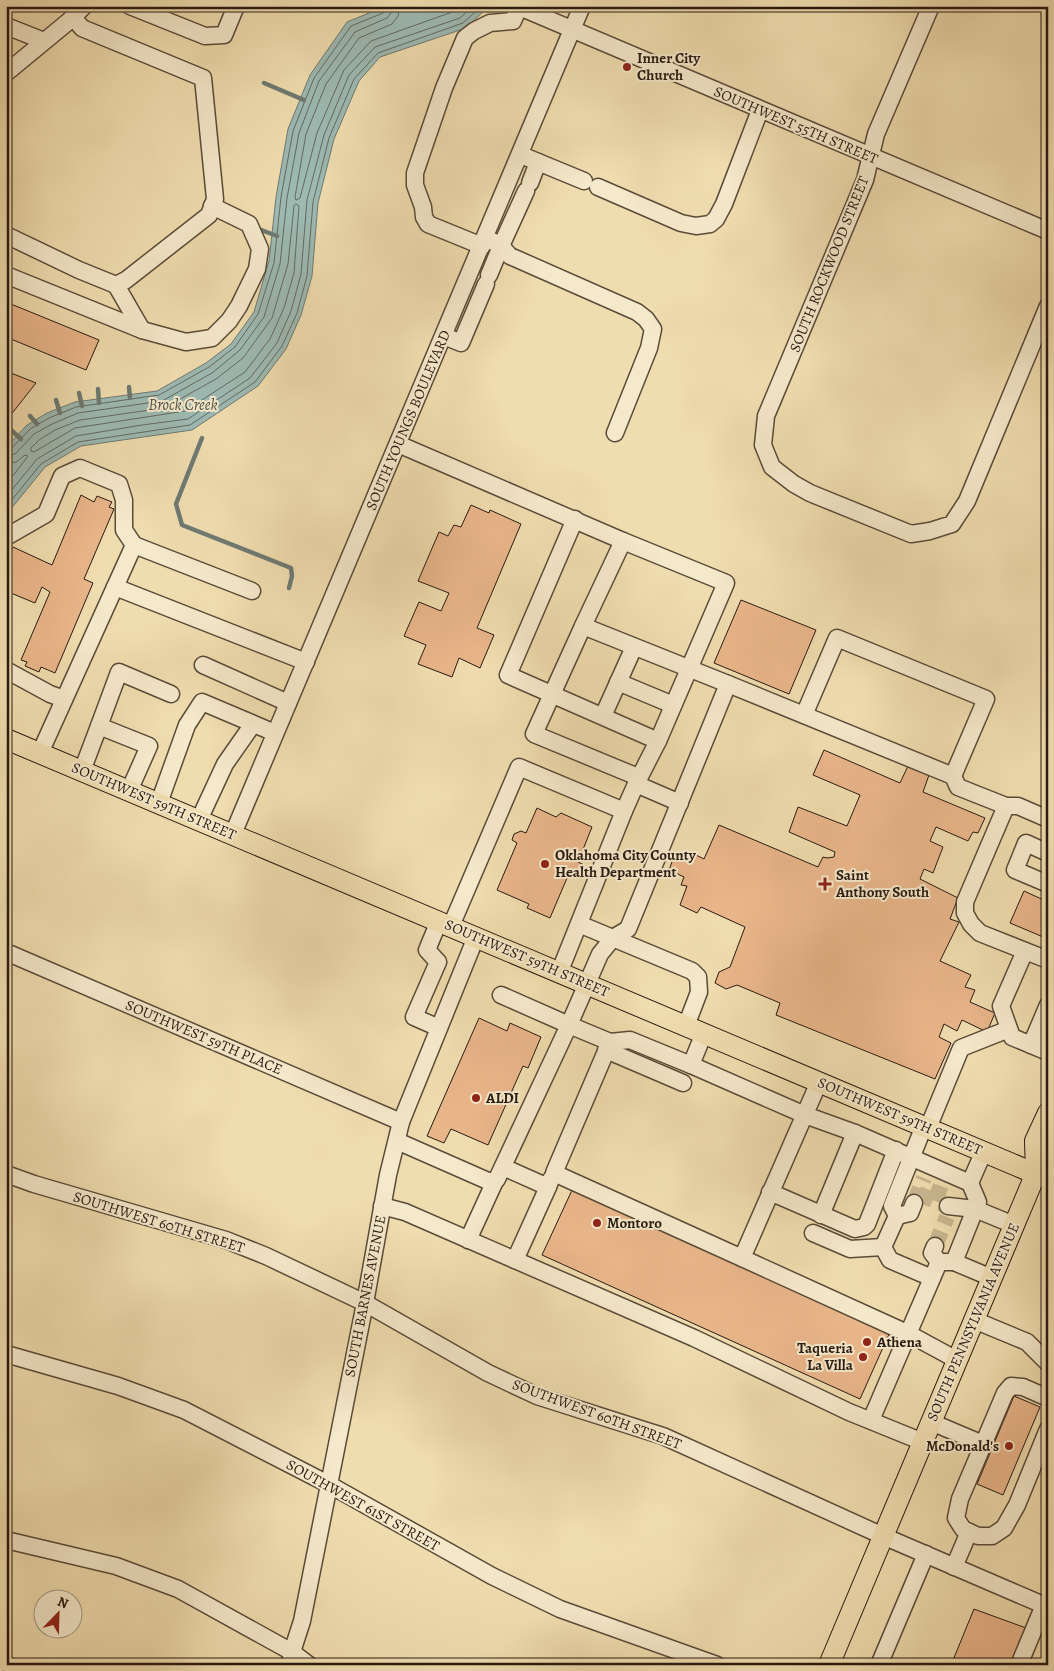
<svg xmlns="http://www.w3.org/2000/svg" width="1054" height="1671" viewBox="0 0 1054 1671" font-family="Alegreya,serif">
  <rect width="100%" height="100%" fill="#f0ddaf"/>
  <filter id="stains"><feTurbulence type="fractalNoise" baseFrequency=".004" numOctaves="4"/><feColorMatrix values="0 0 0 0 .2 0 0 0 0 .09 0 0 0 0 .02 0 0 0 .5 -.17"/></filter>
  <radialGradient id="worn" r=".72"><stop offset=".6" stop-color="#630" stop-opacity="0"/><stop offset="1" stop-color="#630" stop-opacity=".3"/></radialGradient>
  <polygon fill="#9dbab3" stroke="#6e7a73" points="386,6 489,6 466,28 380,57 359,81 334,139 318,203 312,276 301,315 286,349 258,386 192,430 81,446 45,467 6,515 6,447 27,425 47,413 75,402 157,391 206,363 231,344 254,312 269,261 276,197 288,129 310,75 347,22"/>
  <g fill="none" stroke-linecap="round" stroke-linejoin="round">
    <g stroke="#626a62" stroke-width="1">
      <polyline points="400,6 398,16 392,24 359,38 326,84 306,134 295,197 296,200 300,198 317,133 344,70 371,41 455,11 461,6"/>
      <polygon points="296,204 299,206 294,273 284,308 270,339 245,372 185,411 75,428 34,452 31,451 31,448 39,440 55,430 80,420 164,408 216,379 243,358 272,318 288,264 294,206"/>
      <polyline points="6,450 12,448 30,429 49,418 76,407 159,395 209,367 235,347 258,314 274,263 281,197 293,131 314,78 351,26 383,13 386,6"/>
      <polyline points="6,456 15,454 34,434 52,424 78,413 162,401 212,373 240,350 264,317 280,264 287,198 299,133 319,81 355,32 387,18 391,13 392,6"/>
      <polyline points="6,464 16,462 25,455 28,456 6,485"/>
      <polyline points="6,497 37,459 76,436 142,425 188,419 250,378 277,343 291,311 301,274 307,200 324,135 349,75 375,47 460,18 473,6"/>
      <polyline points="6,507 41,464 78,442 190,425 255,382 282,346 297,313 307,276 313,202 329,138 354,79 378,53 463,23 482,6"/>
    </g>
    <g stroke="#6e7a73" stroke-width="4.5">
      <polyline points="264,83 304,100"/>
      <polyline points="256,228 277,236"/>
      <polyline points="129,387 130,398"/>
      <polyline points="98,389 99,403"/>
      <polyline points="79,393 82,406"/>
      <polyline points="56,400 60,413"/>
      <polyline points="30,416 37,424"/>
      <polyline points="11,430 21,439"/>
      <polyline points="202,438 176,504 182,525 291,568 292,576 289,588"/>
    </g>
  </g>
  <g fill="#e9b68a" stroke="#281a12">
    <polygon points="6,302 99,340 86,370 6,337"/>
    <polygon points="6,371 36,383 6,421"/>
    <polygon points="81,495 94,502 97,496 112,502 109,507 114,509 84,579 93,583 55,673 41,667 39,672 25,666 27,662 21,660 50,592 42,587 35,603 6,591 6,563 13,547 52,565"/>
    <polygon points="471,505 489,513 490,510 521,524 477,628 494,635 480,668 459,658 452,677 418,664 426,645 404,636 419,602 441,611 449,593 418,581 439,532 448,536 454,525 461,527"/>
    <polygon points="741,600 816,630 789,694 714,663"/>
    <polygon points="824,750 900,783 908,766 929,775 923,792 985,818 978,833 973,832 968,841 936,827 930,841 943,847 933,873 924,869 920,879 958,898 950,919 959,922 940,961 971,975 965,987 975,990 970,1002 995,1013 987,1032 962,1020 957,1031 944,1024 939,1037 951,1043 935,1079 776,1015 780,1003 737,985 726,989 715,983 719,972 730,967 745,927 701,907 697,913 680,905 687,886 681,885 684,877 669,870 675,854 691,860 694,854 704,859 719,825 818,867 823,857 827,858 834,857 835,852 789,832 798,807 847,826 860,795 813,775"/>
    <polygon points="537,808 556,817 561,813 592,827 578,862 584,865 578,878 572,875 567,878 550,918 527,908 529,904 497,890 517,843 512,840 514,834 521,831 526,833"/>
    <polygon points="1024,891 1048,902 1048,939 1010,923"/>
    <polygon points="479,1018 507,1031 510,1023 541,1037 528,1068 523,1066 488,1145 451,1129 444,1143 427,1136"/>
    <polygon points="573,1188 890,1332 860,1399 542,1255"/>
    <polygon points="1014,1396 1040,1407 1003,1495 977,1484"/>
    <polygon points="974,1609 1026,1628 1010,1665 951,1665"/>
  </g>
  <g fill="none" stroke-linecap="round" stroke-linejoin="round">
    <g stroke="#c8b690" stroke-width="16" stroke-dasharray="16 8" stroke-linecap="butt">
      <polyline points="918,1194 948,1206"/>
      <polyline points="935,1201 941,1185"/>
      <polyline points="914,1203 924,1178"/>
      <polyline points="935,1246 947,1217"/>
    </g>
    <defs>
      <g id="minor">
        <polyline points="130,6 205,36 224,35 236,6"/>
        <polyline points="517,6 1048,231"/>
        <polyline points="931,6 876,134 865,180 766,416 763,445 772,467 794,484 810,493 911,534 930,531 952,524 967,501 1048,306"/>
        <polyline points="6,26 44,41"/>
        <polyline points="6,73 69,21 84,6"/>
        <polyline points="521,155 584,181"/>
        <polyline points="530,183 538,162"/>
        <polyline points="598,187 681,223 696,226 710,224 716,219 724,204 760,110"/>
        <polyline points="6,235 79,270 116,285 126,280 209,215 215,199 203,78 82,28 73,17"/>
        <polyline points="492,241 501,246 526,191"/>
        <polyline points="482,246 428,224 424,217 423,207 415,185 415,173 444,88 465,38 474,31 490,23 513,21 519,7"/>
        <polyline points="6,275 142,330 186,342 212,338 229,321 239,306 257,269 260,249 249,224 212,206"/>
        <polyline points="489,275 501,246 510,256 637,312 646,319 653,329 649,348 615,433"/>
        <polyline points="116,285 142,330"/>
        <polyline points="444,336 461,343 486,284"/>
        <polyline points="398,444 623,541 583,626 728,684 628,929 613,938 600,954 569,1025 501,995"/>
        <polyline points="575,519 508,675 658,741 636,784"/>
        <polyline points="6,537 46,514 62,476 80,468 119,484 124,500 124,530 134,545"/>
        <polyline points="623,541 726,583 658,741"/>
        <polyline points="115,587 306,662"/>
        <polyline points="583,626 534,734 638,777"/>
        <polyline points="203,665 288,703"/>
        <polyline points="6,670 50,694 64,699"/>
        <polyline points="618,682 673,705"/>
        <polyline points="728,684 953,776 958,787 1006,806 1018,806 1048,819"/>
        <polyline points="804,715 837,638 986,699 953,776"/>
        <polyline points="603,716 634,647"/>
        <polyline points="99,726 119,672 171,694"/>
        <polyline points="40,753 134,545 252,591"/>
        <polyline points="82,771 99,726 149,746 129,791"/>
        <polyline points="159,803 187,725 202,702 275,733"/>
        <polyline points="1006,806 965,902 965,913 971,924 980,933 1048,960"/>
        <polyline points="624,811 636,784 680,803"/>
        <polyline points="199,820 225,764 253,724"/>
        <polyline points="233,834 582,6"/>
        <polyline points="1048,853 1026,843 1015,870 1048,884"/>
        <polyline points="439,921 427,950 438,962 414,1017 439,1028"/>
        <polyline points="579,924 692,971 698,977 699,992 686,1026"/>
        <polyline points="451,926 519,767 624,811 559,973"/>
        <polyline points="1025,951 1001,1006 1012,1037 1048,1052"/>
        <polyline points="6,952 401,1122"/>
        <polyline points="704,1033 691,1065 805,1115 855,1133 970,1183 978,1202 954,1262 939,1262 871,1420"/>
        <polyline points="1031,1045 1048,1005"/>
        <polyline points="606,1050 683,1083"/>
        <polyline points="691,1065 630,1040 610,1042 554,1173 742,1258"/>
        <polyline points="819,1082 742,1258 909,1334 957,1360"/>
        <polyline points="924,1126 892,1206 897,1216 883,1247 890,1260 932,1278"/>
        <polyline points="928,1128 961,1048 1009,1029"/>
        <polyline points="397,1141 488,1181 495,1181 497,1179 569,1025 610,1042"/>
        <polyline points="503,1167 548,1187 551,1179"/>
        <polyline points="6,1174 34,1184 226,1240 266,1256 365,1303 488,1373 537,1396 663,1436 883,1536 1048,1607"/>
        <polyline points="970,1183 984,1151"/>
        <polyline points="548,1187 515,1260 694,1338 849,1412 923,1442"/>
        <polyline points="770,1192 855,1229 864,1227 867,1224 896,1150"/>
        <polyline points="382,1206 405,1212 515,1260"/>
        <polyline points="948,1206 975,1209 1014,1225"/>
        <polyline points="821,1215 855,1133"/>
        <polyline points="897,1216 910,1213 914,1203"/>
        <polyline points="813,1233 850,1249 883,1247"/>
        <polyline points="468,1240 495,1181"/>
        <polyline points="935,1246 932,1253 939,1262"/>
        <polyline points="954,1262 992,1278"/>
        <polyline points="974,1320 1027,1342 1048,1363"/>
        <polyline points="6,1354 118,1386 184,1410 328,1484 492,1576 560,1609 717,1665"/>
        <polyline points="1048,1398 1023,1387 1011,1386 1005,1393 960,1499 956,1518 963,1529 978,1536 992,1536 1004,1528 1017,1505 1048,1429"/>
        <polyline points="931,1422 983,1444"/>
        <polyline points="6,1540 116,1566 178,1589 292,1652 309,1665"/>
        <polyline points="954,1567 969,1532"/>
        <polyline points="290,1665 292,1652 302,1621 365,1303 388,1175 401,1122 476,937"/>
        <polyline points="879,1665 926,1554"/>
        <polyline points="1019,1665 1044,1605"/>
      </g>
      <g id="major">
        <polyline points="6,739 1048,1179"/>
        <polyline points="1036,1173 1035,1141 1048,1113"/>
        <polyline points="829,1665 1036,1173 1048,1161"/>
      </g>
    </defs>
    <use href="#minor" stroke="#5a4b39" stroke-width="19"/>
    <use href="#major" stroke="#281a12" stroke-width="22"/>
    <use href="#minor" stroke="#f5e9cb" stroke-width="16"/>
    <use href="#major" stroke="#f0ddaf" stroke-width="20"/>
  </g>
  <g fill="#8f2418" stroke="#f5e9cb" stroke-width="2">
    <circle cx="627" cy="67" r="5"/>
    <circle cx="545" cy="864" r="5"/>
    <path d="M822.5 876.5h5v5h5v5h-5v5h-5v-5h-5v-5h5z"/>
    <circle cx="476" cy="1098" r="5"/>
    <circle cx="597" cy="1223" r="5"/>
    <circle cx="867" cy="1342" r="5"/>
    <circle cx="863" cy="1357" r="5"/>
    <circle cx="1009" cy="1446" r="5"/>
  </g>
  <g text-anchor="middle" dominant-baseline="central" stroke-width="4" stroke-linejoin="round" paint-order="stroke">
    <g font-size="15" font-weight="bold" fill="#281a12" stroke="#f5e9cb" text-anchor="start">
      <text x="637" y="58">Inner City<tspan x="637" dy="17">Church</tspan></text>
      <text x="555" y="855">Oklahoma City County<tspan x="555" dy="17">Health Department</tspan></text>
      <text x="836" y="875">Saint<tspan x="836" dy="17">Anthony South</tspan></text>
      <text x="486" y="1098">ALDI</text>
      <text x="607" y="1223">Montoro</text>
      <text x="877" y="1342">Athena</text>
      <text x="853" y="1348" text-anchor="end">Taqueria<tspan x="853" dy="17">La Villa</tspan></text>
      <text x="999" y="1446" text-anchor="end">McDonald's</text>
    </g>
    <g font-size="15" fill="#281a12" stroke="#f5e9cb">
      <text transform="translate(796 125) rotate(23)">SOUTHWEST 55TH STREET</text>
      <text transform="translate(829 264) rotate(-68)">SOUTH ROCKWOOD STREET</text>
      <text transform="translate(408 420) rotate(-67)">SOUTH YOUNGS BOULEVARD</text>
      <text transform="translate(154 801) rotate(23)">SOUTHWEST 59TH STREET</text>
      <text transform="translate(527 958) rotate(23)">SOUTHWEST 59TH STREET</text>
      <text transform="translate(204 1037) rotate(23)">SOUTHWEST 59TH PLACE</text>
      <text transform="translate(900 1116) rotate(23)">SOUTHWEST 59TH STREET</text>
      <text transform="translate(159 1222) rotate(17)">SOUTHWEST 60TH STREET</text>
      <text transform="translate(365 1296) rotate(-79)">SOUTH BARNES AVENUE</text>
      <text transform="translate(973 1322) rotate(-67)">SOUTH PENNSYLVANIA AVENUE</text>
      <text transform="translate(597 1414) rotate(20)">SOUTHWEST 60TH STREET</text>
      <text transform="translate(363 1505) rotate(29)">SOUTHWEST 61ST STREET</text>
    </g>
    <g font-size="16" font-style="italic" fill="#51524a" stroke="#f5e9cb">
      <text x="183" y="405">Brock Creek</text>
    </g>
  </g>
  <rect width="1054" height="1671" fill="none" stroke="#f0ddaf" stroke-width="25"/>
  <rect x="8" y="8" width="1039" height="1656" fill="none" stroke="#281a12" stroke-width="2.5"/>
  <rect x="12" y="12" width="1029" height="1646" fill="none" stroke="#281a12"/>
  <g transform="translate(58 1614) rotate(23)"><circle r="24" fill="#f5e9cb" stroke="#a39681"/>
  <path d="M0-4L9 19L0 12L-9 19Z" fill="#8f2418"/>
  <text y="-8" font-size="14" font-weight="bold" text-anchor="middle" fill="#281a12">N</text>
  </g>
  <rect width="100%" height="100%" filter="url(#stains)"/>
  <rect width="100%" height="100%" fill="url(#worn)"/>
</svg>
